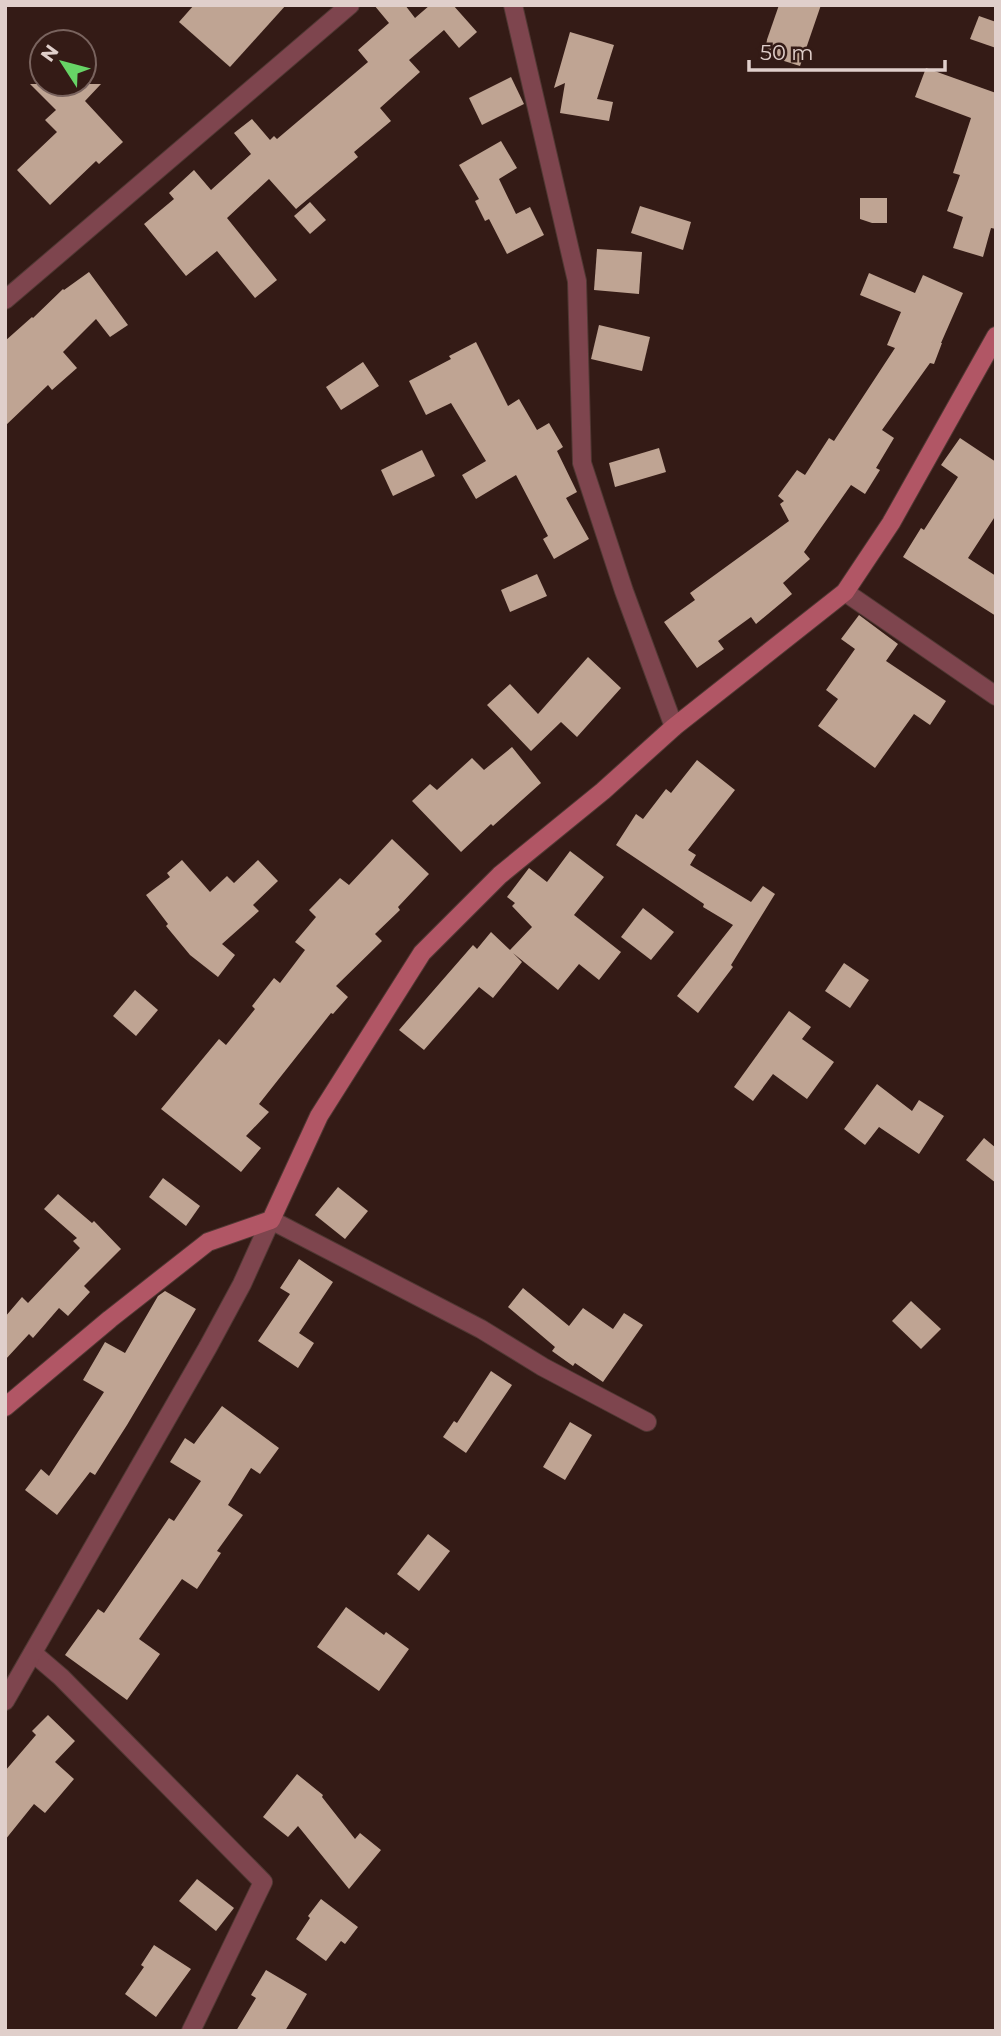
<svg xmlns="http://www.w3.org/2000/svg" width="1001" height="2036" viewBox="0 0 1001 2036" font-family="Montserrat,sans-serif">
  <rect width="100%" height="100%" fill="#341b16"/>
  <g fill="#bfa493">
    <polygon points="194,5 286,5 230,67 179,22"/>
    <polygon points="374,5 405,5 415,18 430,5 453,5 477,32 459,48 444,30 409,60 420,72 380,108 391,121 354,152 358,157 296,209 269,179 227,218 277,280 255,298 217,251 186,276 144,224 174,199 169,193 194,170 211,190 251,154 234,133 252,119 270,140 274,136 277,139 368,62 358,50 389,23"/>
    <polygon points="779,5 821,5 800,66 762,54"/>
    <polygon points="979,16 996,22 996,48 970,39"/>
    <polygon points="570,32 614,45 597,99 613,102 609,121 560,113 565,83 554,88"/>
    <polygon points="926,68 996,93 996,229 991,228 983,257 953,248 963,217 947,211 960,175 953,173 971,118 915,97"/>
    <polygon points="511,77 524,104 482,125 469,98"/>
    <polygon points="30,84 101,84 85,101 123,142 99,164 96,161 50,205 17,170 57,132 45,120 56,110"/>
    <polygon points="501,141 517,168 499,179 516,214 530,207 544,235 507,254 489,219 485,221 475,201 479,199 459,165"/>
    <polygon points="860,198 887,198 887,223 872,223 860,219"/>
    <polygon points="310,202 326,220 310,234 294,216"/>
    <polygon points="640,206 691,222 683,250 631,233"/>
    <polygon points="597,249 642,252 639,294 594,290"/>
    <polygon points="89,272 128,325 110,337 96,319 63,352 77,368 52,390 48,385 5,426 5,341 32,317 33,318 63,289 64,290"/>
    <polygon points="869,273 915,293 923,275 963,293 941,343 942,343 934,364 930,363 882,430 894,438 876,468 880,470 865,494 851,485 804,552 810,559 783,583 792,594 756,624 751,617 718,641 724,649 697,668 664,622 695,600 690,593 789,521 780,504 784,501 778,496 797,470 805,475 829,438 834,441 895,348 887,345 901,312 860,295"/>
    <polygon points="599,325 650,337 642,371 591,359"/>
    <polygon points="476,342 508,406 519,399 537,430 549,423 563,447 557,451 577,492 566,498 589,539 554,559 543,539 548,536 516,475 476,499 462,475 486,461 451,403 426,415 409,381 451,359 449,356"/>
    <polygon points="363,362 379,386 341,410 326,387"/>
    <polygon points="960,438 996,462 996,515 968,558 996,576 996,616 903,557 921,528 924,530 958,477 941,465"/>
    <polygon points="659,448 666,472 615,487 609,463"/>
    <polygon points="422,450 435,476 393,496 381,470"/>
    <polygon points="537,574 547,596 510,612 501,590"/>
    <polygon points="859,615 898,644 886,661 946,701 930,725 914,714 875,768 818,726 838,699 826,690 855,649 841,639"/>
    <polygon points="588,657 621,688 577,737 561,722 531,751 487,705 510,684 538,714"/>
    <polygon points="512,747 541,783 493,826 491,824 461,852 412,801 430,784 437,790 472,758 484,770"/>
    <polygon points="697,760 735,790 688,850 696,855 690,865 751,902 763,886 775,894 731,965 733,967 698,1013 677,996 733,925 703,907 704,904 616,845 636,814 643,819 666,789 671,793"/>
    <polygon points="392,839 429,874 398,907 400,910 375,934 382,941 336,986 348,997 333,1014 331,1013 259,1104 269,1112 246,1136 261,1148 241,1172 161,1109 219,1039 226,1045 255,1009 252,1006 274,978 280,983 305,950 295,942 316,917 309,910 340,878 349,885"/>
    <polygon points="570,851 604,877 574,915 621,952 599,980 579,964 558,990 513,953 522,962 493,998 479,987 424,1050 399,1030 473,945 477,949 491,932 510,950 532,927 512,906 515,903 507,897 529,868 547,882"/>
    <polygon points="182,860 210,892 227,876 234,883 258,860 278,881 253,905 259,911 222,944 235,955 218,977 190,955 166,926 168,924 146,895 170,877 167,873"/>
    <polygon points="643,908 674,932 651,960 621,937"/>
    <polygon points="844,963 869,980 850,1008 825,991"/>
    <polygon points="135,990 158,1010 136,1036 113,1016"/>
    <polygon points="789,1011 811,1027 802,1039 834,1062 807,1099 773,1074 753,1101 734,1087"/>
    <polygon points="877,1084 912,1111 919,1100 944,1116 919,1154 879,1127 865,1145 844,1129"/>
    <polygon points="984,1138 996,1148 996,1183 966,1160"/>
    <polygon points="163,1178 200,1206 186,1226 149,1197"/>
    <polygon points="338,1187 368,1211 345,1239 315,1215"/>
    <polygon points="58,1194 92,1223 94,1221 121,1249 84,1286 90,1292 68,1316 59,1308 33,1338 29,1334 5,1360 5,1317 22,1297 28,1303 80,1248 73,1241 77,1238 44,1209"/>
    <polygon points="299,1259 333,1282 299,1333 314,1343 298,1368 258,1341 290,1294 280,1288"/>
    <polygon points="523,1288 569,1326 583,1308 613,1329 624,1313 643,1325 603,1382 575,1363 573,1366 552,1351 555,1347 508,1307"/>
    <polygon points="165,1291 196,1309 127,1425 95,1475 90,1472 57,1515 25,1490 41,1469 49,1476 104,1392 83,1380 105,1342 125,1353 158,1296"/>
    <polygon points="911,1301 941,1329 921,1349 892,1321"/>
    <polygon points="491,1371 512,1385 466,1453 443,1437 454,1421 457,1423"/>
    <polygon points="222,1406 279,1448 260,1474 251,1468 228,1505 243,1515 217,1551 221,1553 197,1589 182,1579 139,1639 160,1654 127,1700 65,1655 98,1609 104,1613 169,1518 174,1521 201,1481 170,1462 185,1438 194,1444"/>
    <polygon points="570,1422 592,1435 565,1480 543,1467"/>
    <polygon points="428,1534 450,1551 419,1591 397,1574"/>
    <polygon points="346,1607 384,1635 386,1632 409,1649 379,1691 317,1647"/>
    <polygon points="48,1715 75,1741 55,1762 74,1779 45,1813 34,1804 5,1840 5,1771 36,1735 32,1731"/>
    <polygon points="297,1774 323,1795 322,1797 355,1839 360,1833 381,1850 349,1889 298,1826 288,1837 263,1817"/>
    <polygon points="197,1879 234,1908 216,1931 179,1901"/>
    <polygon points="321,1899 358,1927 345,1944 341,1941 326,1961 296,1939 310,1918 308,1916"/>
    <polygon points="154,1945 191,1969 156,2017 125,1994 144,1967 141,1965"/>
    <polygon points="266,1970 307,1994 285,2031 236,2031 256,1998 251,1995"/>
  </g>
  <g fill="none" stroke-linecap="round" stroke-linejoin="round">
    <defs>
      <g id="street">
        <polyline points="513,5 577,281 582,463 624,591 674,727"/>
        <polyline points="5,300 350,5"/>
        <polyline points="845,592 996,696"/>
        <polyline points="33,1653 61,1677 263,1882 191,2031"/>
        <polyline points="5,1701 208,1347 242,1284 271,1220 481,1329 543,1367 647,1422"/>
      </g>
      <polyline id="secondary" points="5,1407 110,1319 208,1242 271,1220 319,1116 422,953 500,875 603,791 674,727 845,592 891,523 996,336"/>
    </defs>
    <use href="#street" stroke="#503833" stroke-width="20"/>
    <use href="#secondary" stroke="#503833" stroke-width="20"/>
    <use href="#street" stroke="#7e454e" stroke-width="18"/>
    <use href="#secondary" stroke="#b15665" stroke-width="18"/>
  </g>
  <rect width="1001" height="2036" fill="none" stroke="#e0cfcb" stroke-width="14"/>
  <g transform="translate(63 63) rotate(306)"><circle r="33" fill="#341b16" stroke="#79635e" stroke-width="2"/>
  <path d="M0-5L12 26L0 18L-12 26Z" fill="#67d466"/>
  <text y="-10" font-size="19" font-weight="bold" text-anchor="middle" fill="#e0cfcb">N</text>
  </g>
  <path d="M749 60v10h196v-10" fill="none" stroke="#e0cfcb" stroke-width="3.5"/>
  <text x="760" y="60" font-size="21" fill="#e0cfcb" stroke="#341b16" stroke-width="5" paint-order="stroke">50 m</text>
</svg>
